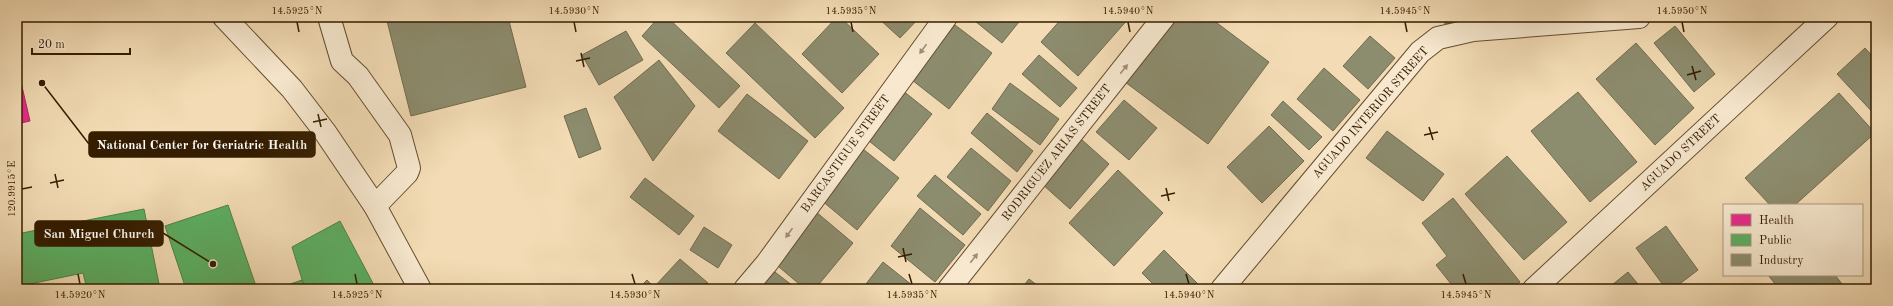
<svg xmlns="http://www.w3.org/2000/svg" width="1893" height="306" viewBox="0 0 1893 306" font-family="'Old Standard TT',serif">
  <rect width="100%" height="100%" fill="#f3dcb5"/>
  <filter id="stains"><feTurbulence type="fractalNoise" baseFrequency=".005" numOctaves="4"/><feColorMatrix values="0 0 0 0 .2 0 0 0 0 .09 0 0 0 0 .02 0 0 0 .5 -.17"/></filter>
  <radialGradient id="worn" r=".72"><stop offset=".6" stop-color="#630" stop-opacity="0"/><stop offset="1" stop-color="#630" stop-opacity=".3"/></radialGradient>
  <polygon fill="#e7298a" stroke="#b12561" points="17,65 30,121 17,124"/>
  <g fill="#5aae61" stroke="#4f8244">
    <polygon points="228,205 257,289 186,289 165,226"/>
    <polygon points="144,209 160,289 113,289 112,286 87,289 83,273 25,285 25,289 17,289 17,234"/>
    <polygon points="340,221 376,289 305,289 292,247"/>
    <polygon points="302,280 305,289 276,289"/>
  </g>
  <g fill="#8c8c6e" stroke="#726b4d">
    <polygon points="340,17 359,17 341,20"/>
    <polygon points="404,17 508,17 526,87 411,116 387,21"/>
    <polygon points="659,17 667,17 740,86 719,108 642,36"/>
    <polygon points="837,17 840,17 879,54 842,93 802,54"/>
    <polygon points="877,17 920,17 900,38"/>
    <polygon points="970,17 1023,17 1002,43"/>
    <polygon points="1063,17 1128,17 1129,18 1078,76 1041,42"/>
    <polygon points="1172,17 1209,17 1269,62 1208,144 1125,82"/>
    <polygon points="1340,17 1367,17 1340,20"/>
    <polygon points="1404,17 1420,17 1405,19"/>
    <polygon points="1444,17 1485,17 1485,18 1445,24"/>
    <polygon points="755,23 844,108 815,138 726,53"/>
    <polygon points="955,25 992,53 949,109 912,80"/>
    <polygon points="1675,26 1715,74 1694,92 1654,43"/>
    <polygon points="626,31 643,60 599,85 582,55"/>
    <polygon points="1370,36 1395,58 1368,89 1343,66"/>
    <polygon points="1636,43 1694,108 1655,145 1596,79"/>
    <polygon points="1865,48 1876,60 1876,116 1837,74"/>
    <polygon points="1039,55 1077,88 1060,107 1022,74"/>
    <polygon points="659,60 695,106 653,161 614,97"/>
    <polygon points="1324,68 1360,100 1333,131 1297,99"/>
    <polygon points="1010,83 1059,119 1040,145 992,109"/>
    <polygon points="902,90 932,114 894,161 864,137"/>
    <polygon points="1578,92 1637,162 1590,202 1531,131"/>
    <polygon points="1839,93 1875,133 1795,205 1770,205 1745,178"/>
    <polygon points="747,94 808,141 779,179 718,131"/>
    <polygon points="1124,100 1157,128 1129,160 1096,132"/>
    <polygon points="1283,101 1322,137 1309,150 1271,115"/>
    <polygon points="586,108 601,149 579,158 564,116"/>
    <polygon points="987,113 1033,151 1017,172 971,133"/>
    <polygon points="1269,126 1304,161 1262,203 1227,167"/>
    <polygon points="1387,131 1444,174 1423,201 1366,158"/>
    <polygon points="1081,139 1109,164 1070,209 1042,184"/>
    <polygon points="971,148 1011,181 988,211 947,177"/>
    <polygon points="863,149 899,178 857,230 821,200"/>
    <polygon points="1507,156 1567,222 1524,260 1465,194"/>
    <polygon points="1118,170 1163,213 1114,266 1069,223"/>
    <polygon points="935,175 981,214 963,235 917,196"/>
    <polygon points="645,178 694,216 679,235 630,197"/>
    <polygon points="1453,198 1520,282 1511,289 1455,289 1436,265 1447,256 1422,223"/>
    <polygon points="920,208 965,245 935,282 891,246"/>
    <polygon points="815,211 853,243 815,289 805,289 772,261"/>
    <polygon points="1666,226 1698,270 1673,289 1666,289 1636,248"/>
    <polygon points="704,227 732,245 718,268 690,250"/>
    <polygon points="1164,250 1202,288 1200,289 1158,289 1142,273"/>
    <polygon points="680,259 708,283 703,289 658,289 655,286"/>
    <polygon points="883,262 917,289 862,289"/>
    <polygon points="771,269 797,289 756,289"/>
    <polygon points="1628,272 1642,289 1607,289"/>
    <polygon points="1768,275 1835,275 1846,289 1779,289"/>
    <polygon points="1029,279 1042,289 1021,289"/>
    <polygon points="647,280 656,289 638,289"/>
  </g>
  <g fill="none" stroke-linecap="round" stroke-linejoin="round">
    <defs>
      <g id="minor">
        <polyline points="224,17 292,89 325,132 375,206 420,289"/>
        <polyline points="329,17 342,61 358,76 400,135 409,168 407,173 375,206"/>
        <polyline points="745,289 767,263 946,17"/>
        <polyline points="949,289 1164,17"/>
        <polyline points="1222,289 1420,52 1438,38 1473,30 1639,17"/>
        <polyline points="1534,289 1827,17"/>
      </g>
    </defs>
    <use href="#minor" stroke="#644d2d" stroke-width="24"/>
    <use href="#minor" stroke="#f7e8cf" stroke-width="22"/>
  </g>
  <defs><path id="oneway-solid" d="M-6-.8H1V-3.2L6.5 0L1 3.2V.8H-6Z"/></defs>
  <g fill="#9f8d72">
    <use href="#oneway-solid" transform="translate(923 49) rotate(126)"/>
    <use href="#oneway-solid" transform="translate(1124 69) rotate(-52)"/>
    <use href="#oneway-solid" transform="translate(789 233) rotate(126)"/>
    <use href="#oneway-solid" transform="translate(974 258) rotate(-52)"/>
  </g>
  <path fill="none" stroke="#341d00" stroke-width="1.5" d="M 297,22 L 299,32M 574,22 L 576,32M 851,22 L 853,32M 1128,22 L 1130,32M 1405,22 L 1407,32M 1682,22 L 1684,32M 581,53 L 584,67M 576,61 L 590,58M 1692,66 L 1696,80M 1687,75 L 1701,71M 318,114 L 321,127M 313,122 L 327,119M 1429,127 L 1433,140M 1424,135 L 1438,132M 55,174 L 58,188M 50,183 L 64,180M 1166,188 L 1169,201M 22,189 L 32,187M 1161,196 L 1175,193M 903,248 L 906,262M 898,257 L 912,254M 78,274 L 80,284M 355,274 L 357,284M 632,274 L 635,284M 909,274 L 912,284M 1186,274 L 1189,284M 1463,274 L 1466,284"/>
  <g text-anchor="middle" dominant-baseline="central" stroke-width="4" stroke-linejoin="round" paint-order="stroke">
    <g font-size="12" fill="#341d00" stroke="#f7e8cf">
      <text transform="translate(1371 113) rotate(-49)">AGUADO INTERIOR STREET</text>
      <text transform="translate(1057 153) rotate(-52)">RODRIGUEZ ARIAS STREET</text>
      <text transform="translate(1681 153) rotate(-43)">AGUADO STREET</text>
      <text transform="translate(846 154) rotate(-54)">BARCASTIGUE STREET</text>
    </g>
  </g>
  <path fill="none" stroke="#341d00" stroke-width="1.5" d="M42 83L89 144M213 264L163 233"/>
  <g fill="#341d00" stroke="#f7e8cf" stroke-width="1.5">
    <circle cx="42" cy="83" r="4"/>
    <circle cx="213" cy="264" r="4"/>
  </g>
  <g fill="#341d00" stroke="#341d00" stroke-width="1.5">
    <rect x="89" y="132" width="226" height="25" rx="4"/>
    <rect x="35" y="221" width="128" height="25" rx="4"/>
  </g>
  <g font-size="13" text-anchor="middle" font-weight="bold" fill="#fff">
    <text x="202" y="149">National Center for Geriatric Health</text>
    <text x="99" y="238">San Miguel Church</text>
  </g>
  <rect width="1893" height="306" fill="none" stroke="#f3dcb5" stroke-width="44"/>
  <rect x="1723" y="204" width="140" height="72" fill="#f7e8cf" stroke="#a9977c"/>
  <rect x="1731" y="214" width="20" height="12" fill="#e7298a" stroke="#a9977c"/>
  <text x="1759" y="224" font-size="12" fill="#341d00">Health</text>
  <rect x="1731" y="234" width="20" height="12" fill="#5aae61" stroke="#a9977c"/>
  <text x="1759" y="244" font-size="12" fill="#341d00">Public</text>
  <rect x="1731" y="254" width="20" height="12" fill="#8c8c6e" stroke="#a9977c"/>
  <text x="1759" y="264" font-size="12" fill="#341d00">Industry</text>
  <path d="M32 48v6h98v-6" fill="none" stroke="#341d00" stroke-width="2"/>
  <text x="38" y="48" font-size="12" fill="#341d00" stroke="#f7e8cf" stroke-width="3" paint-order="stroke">20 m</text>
  <rect x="22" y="22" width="1849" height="262" fill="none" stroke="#341d00" stroke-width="1.5"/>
  <g font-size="10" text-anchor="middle" fill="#341d00">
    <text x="297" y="14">14.5925°N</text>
    <text x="574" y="14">14.5930°N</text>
    <text x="851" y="14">14.5935°N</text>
    <text x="1128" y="14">14.5940°N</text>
    <text x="1405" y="14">14.5945°N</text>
    <text x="1682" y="14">14.5950°N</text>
    <text transform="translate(11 189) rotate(-90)" y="4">120.9915°E</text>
    <text x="80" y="298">14.5920°N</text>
    <text x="357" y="298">14.5925°N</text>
    <text x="635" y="298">14.5930°N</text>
    <text x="912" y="298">14.5935°N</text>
    <text x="1189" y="298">14.5940°N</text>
    <text x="1466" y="298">14.5945°N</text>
  </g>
  <rect width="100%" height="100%" filter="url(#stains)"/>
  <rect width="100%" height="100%" fill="url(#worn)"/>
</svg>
